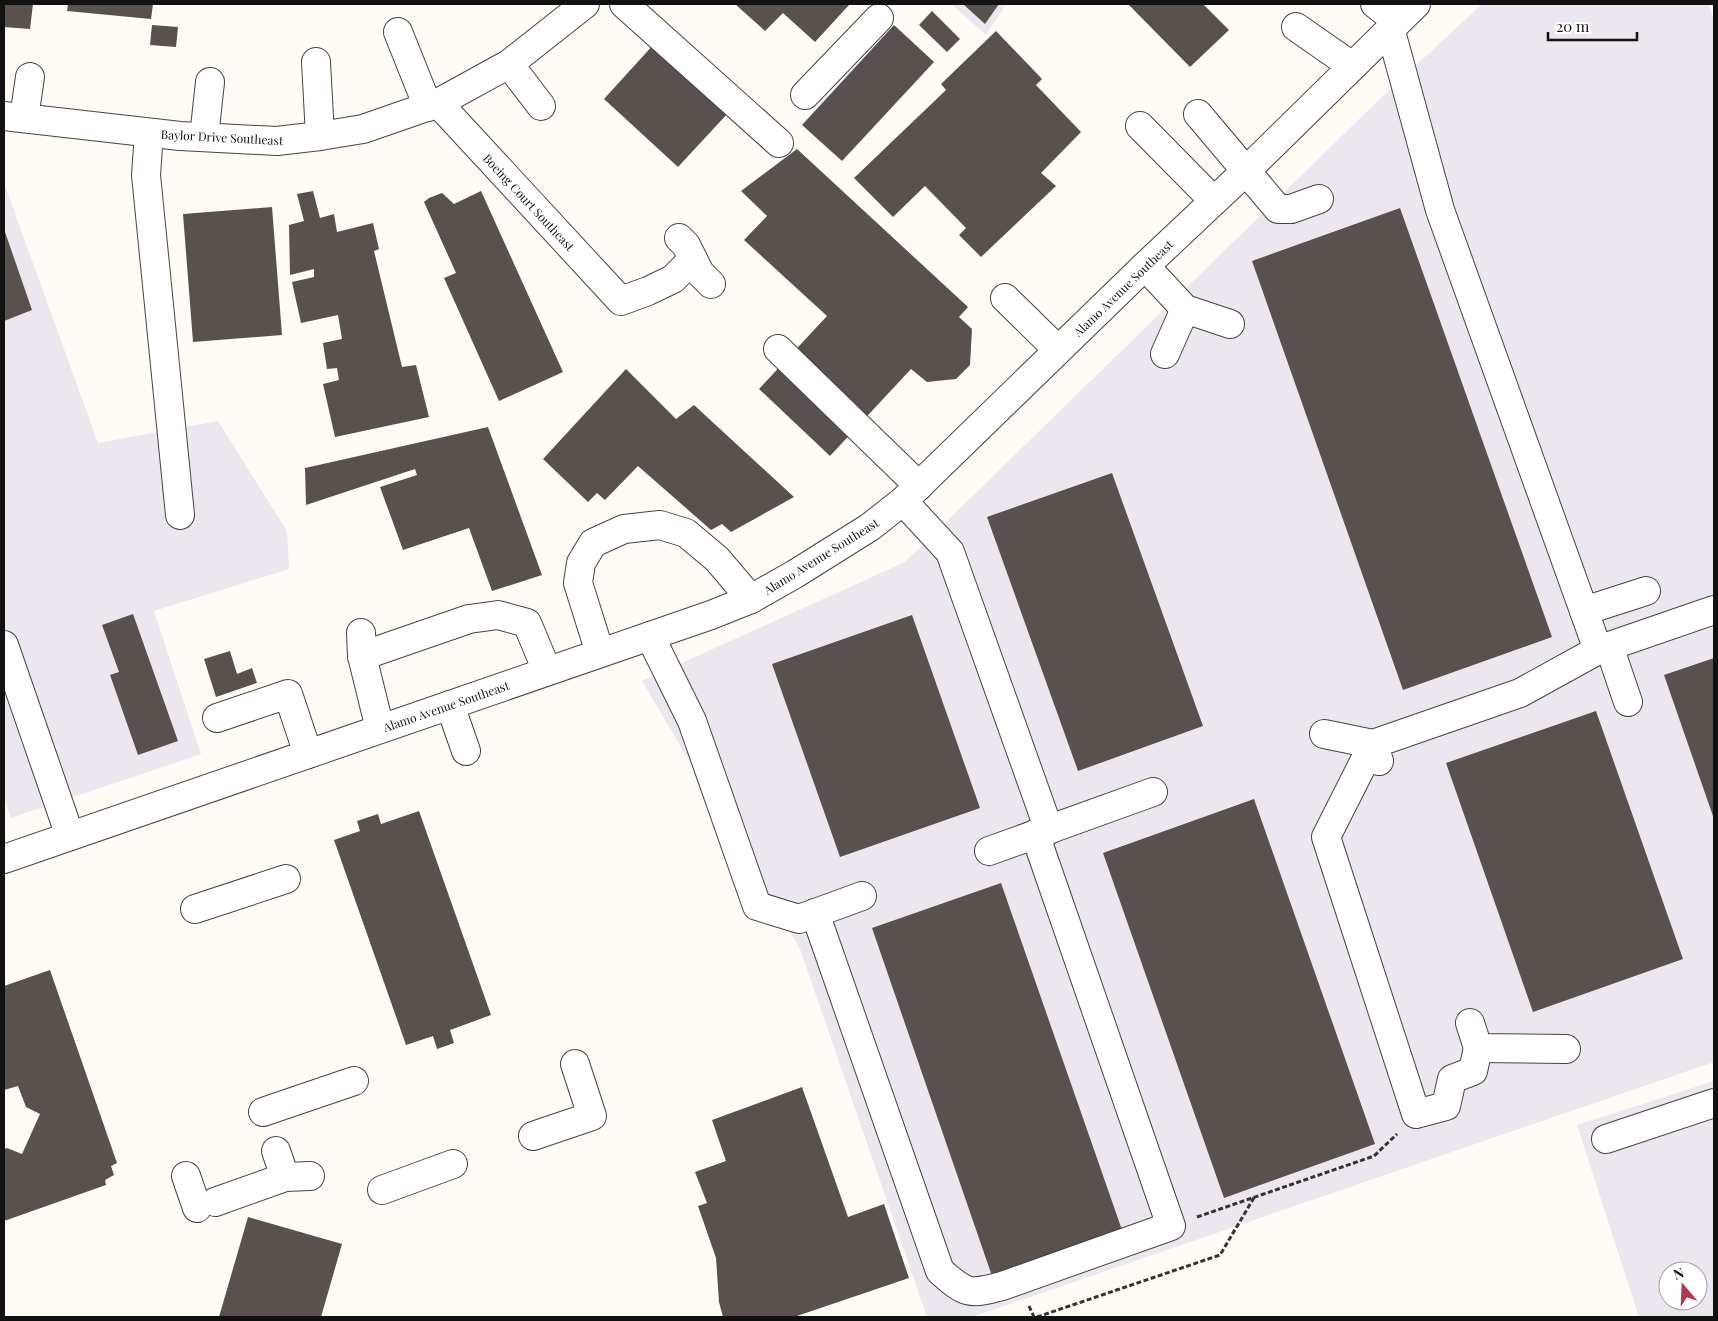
<svg xmlns="http://www.w3.org/2000/svg" width="1718" height="1321" viewBox="0 0 1718 1321" font-family="'Playfair Display',serif">
  <rect width="100%" height="100%" fill="#fefbf5"/>
  <g fill="#ece7ee" fill-rule="evenodd">
    <polygon points="951,4 1006,4 986,35"/>
    <polygon points="1482,4 1709,4 1714,20 1714,1062 972,1317 927,1317 800,949 642,681 905,562 1386,93"/>
    <polygon points="4,183 98,443 218,421 287,531 289,569 154,611 201,754 11,818 4,797"/>
    <path d="M 1714,1081 L 1714,1317 L 1639,1317 L 1577,1125 ZM 1668,1271 L 1698,1271 L 1698,1301 L 1668,1301 Z"/>
  </g>
  <g fill="#58514e">
    <polygon points="4,4 33,4 30,29 4,27"/>
    <polygon points="68,4 153,4 151,19 67,11"/>
    <polygon points="735,4 847,4 849,5 815,42 783,13 765,31"/>
    <polygon points="963,4 999,4 985,24"/>
    <polygon points="1128,4 1203,4 1229,30 1190,67"/>
    <polygon points="932,11 960,39 947,52 919,25"/>
    <polygon points="152,25 178,27 176,47 150,45"/>
    <polygon points="894,25 934,62 842,161 802,125"/>
    <polygon points="996,31 1042,79 1036,85 1081,132 1041,173 1056,186 981,257 959,235 966,228 925,186 893,217 854,178 946,90 941,84"/>
    <polygon points="654,44 729,112 678,167 604,99"/>
    <polygon points="797,149 968,307 959,317 972,329 970,365 956,379 927,382 911,369 830,456 759,389 827,316 744,240 767,216 741,191"/>
    <polygon points="313,191 320,218 334,214 337,232 373,223 379,249 374,251 402,367 416,365 429,417 335,437 323,384 339,380 337,368 327,369 323,343 342,339 338,315 301,323 292,282 314,277 314,269 290,275 289,225 304,221 297,194"/>
    <polygon points="481,191 563,372 499,401 444,278 456,273 424,202 429,198 442,193 454,204"/>
    <polygon points="272,207 282,335 193,342 183,214"/>
    <polygon points="1400,208 1552,637 1403,690 1252,261"/>
    <polygon points="4,229 32,310 4,321"/>
    <polygon points="626,369 676,419 694,405 794,497 731,532 722,524 711,530 638,466 605,500 597,493 588,502 543,459"/>
    <polygon points="488,427 542,575 492,591 469,528 403,550 380,487 417,475 415,469 306,505 305,468"/>
    <polygon points="1112,473 1203,726 1078,771 987,517"/>
    <polygon points="133,614 178,741 138,755 110,675 119,672 102,625"/>
    <polygon points="912,615 980,808 840,857 772,664"/>
    <polygon points="230,651 237,674 252,668 257,683 216,697 204,659"/>
    <polygon points="1714,658 1714,819 1664,675"/>
    <polygon points="1596,711 1683,959 1533,1012 1446,763"/>
    <polygon points="1254,799 1375,1144 1224,1198 1103,853"/>
    <polygon points="419,811 491,1015 450,1030 454,1043 437,1049 433,1036 406,1045 334,840 360,831 357,821 378,814 381,824"/>
    <polygon points="1001,883 1122,1230 992,1276 872,928"/>
    <polygon points="50,970 117,1163 111,1166 114,1175 105,1180 106,1185 4,1221 4,1149 7,1148 22,1154 40,1114 26,1107 18,1086 4,1090 4,986"/>
    <polygon points="802,1087 848,1217 884,1204 909,1278 794,1317 723,1317 719,1302 716,1258 698,1206 707,1203 695,1172 726,1161 712,1120"/>
    <polygon points="248,1217 342,1244 321,1317 219,1317"/>
  </g>
  <g fill="none" stroke-linecap="round" stroke-linejoin="round">
    <defs>
      <g id="minor">
        <polyline points="624,4 779,143"/>
        <polyline points="1375,4 1397,21"/>
        <polyline points="1296,27 1352,66"/>
        <polyline points="1390,28 1440,210 1598,650 1714,610"/>
        <polyline points="398,32 428,107"/>
        <polyline points="316,62 320,136"/>
        <polyline points="509,64 541,106"/>
        <polyline points="805,95 879,18"/>
        <polyline points="438,103 621,301 648,291 673,279 693,259"/>
        <polyline points="1198,114 1278,209 1291,209 1319,199"/>
        <polyline points="4,116 180,136 277,141 320,136 363,129 438,103 509,64 585,4"/>
        <polyline points="24,118 30,77"/>
        <polyline points="1140,126 1214,201"/>
        <polyline points="149,133 146,175 180,515"/>
        <polyline points="204,137 210,82"/>
        <polyline points="679,238 686,245 700,273 711,284"/>
        <polyline points="1145,266 1185,309 1230,324"/>
        <polyline points="1005,298 1058,350"/>
        <polyline points="778,349 919,486"/>
        <polyline points="1165,354 1185,309"/>
        <polyline points="903,501 950,552 1049,830"/>
        <polyline points="1584,611 1646,591"/>
        <polyline points="361,633 362,656 380,729"/>
        <polyline points="650,636 692,721 757,906 799,919 862,896"/>
        <polyline points="4,645 70,836"/>
        <polyline points="1609,646 1628,702"/>
        <polyline points="600,653 578,583 581,563 593,543 624,529 660,525 686,533 717,559 751,599"/>
        <polyline points="362,656 469,619 498,615 527,623 547,671"/>
        <polyline points="450,705 466,751"/>
        <polyline points="217,718 288,694 308,754"/>
        <polyline points="1324,734 1373,744 1379,761"/>
        <polyline points="989,851 1153,792"/>
        <polyline points="4,859 711,615 751,599 795,574 870,527 903,501 1145,266 1246,171 1416,4"/>
        <polyline points="195,909 286,879"/>
        <path d="M 815,913 L 940,1271 C 966,1294 969,1295 1002,1286 L 1171,1226 L 1035,834"/>
        <polyline points="1470,1023 1478,1048 1566,1049"/>
        <polyline points="1478,1048 1473,1071 1452,1079 1446,1106 1416,1114 1326,837 1373,744 1520,693 1598,650"/>
        <polyline points="263,1112 354,1081"/>
        <polyline points="533,1136 592,1116 575,1064"/>
        <polyline points="1606,1139 1714,1103"/>
        <polyline points="276,1151 285,1177"/>
        <polyline points="186,1176 197,1208"/>
        <polyline points="382,1190 453,1164"/>
        <polyline points="215,1202 285,1177 310,1176"/>
      </g>
    </defs>
    <use href="#minor" stroke="#444" stroke-width="30"/>
    <g stroke="#333" stroke-width="3" stroke-dasharray="5 2.5" stroke-linecap="butt">
      <polyline points="1197,1217 1374,1156 1397,1134"/>
      <polyline points="1029,1306 1034,1317"/>
      <polyline points="1037,1317 1220,1255 1255,1196"/>
    </g>
    <use href="#minor" stroke="#fff" stroke-width="28"/>
  </g>
  <g text-anchor="middle" dominant-baseline="central" stroke-width="5" stroke-linejoin="round" paint-order="stroke">
    <g font-size="12" fill="#111" stroke="#fff">
      <text transform="translate(222 137) rotate(3)">Baylor Drive Southeast</text>
      <text transform="translate(529 202) rotate(47)">Boeing Court Southeast</text>
      <text transform="translate(1123 288) rotate(-44)">Alamo Avenue Southeast</text>
      <text transform="translate(821 556) rotate(-32)">Alamo Avenue Southeast</text>
      <text transform="translate(446 706) rotate(-19)">Alamo Avenue Southeast</text>
    </g>
  </g>
  <rect width="1718" height="1321" fill="none" stroke="#111111" stroke-width="10"/>
  <g transform="translate(1683 1286) rotate(341)"><circle r="24" fill="#ffffff" stroke="#a0a0a0"/>
  <path d="M0-4L9 19L0 12L-9 19Z" fill="#b33748"/>
  <text y="-8" font-size="14" font-weight="bold" text-anchor="middle" fill="#111111">N</text>
  </g>
  <path d="M1548 32v8h89v-8" fill="none" stroke="#111111" stroke-width="2.5"/>
  <text x="1556" y="32" font-size="15" fill="#111111" stroke="#ffffff" stroke-width="4" paint-order="stroke">20 m</text>
</svg>
